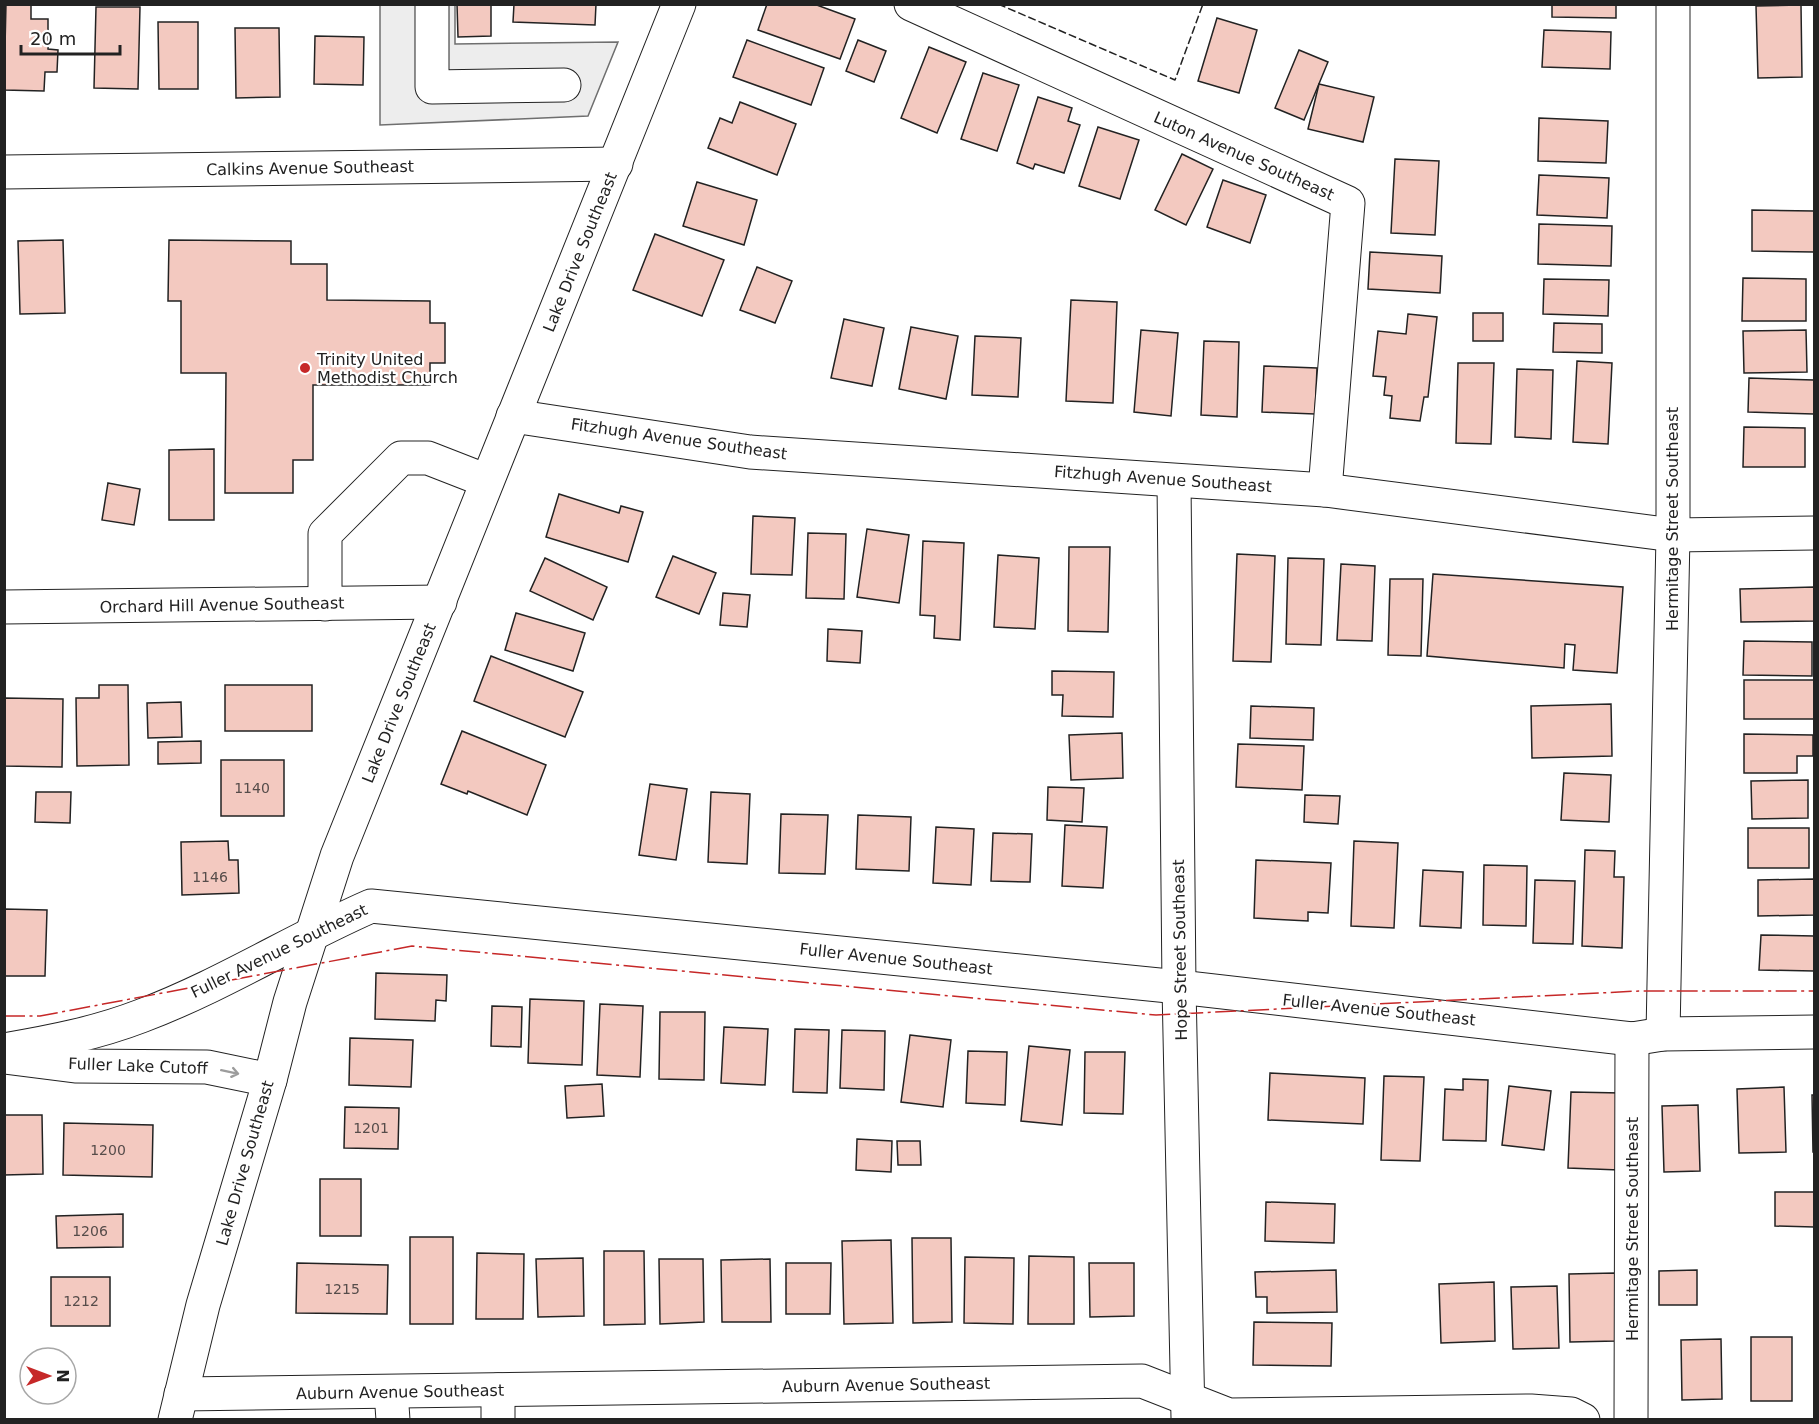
<svg xmlns="http://www.w3.org/2000/svg" width="1819" height="1424" viewBox="0 0 1819 1424" font-family="'DejaVu Sans',sans-serif">
  <rect width="100%" height="100%" fill="#fff"/>
  <polygon fill="#ededed" stroke="#6f6f6f" stroke-width="1.5" points="380,5 455,5 455,44 618,42 588,116 380,125"/>
  <g fill="#f3c9c0" stroke="#222" stroke-width="1.5">
    <polygon points="6,4 31,4 31,19 48,19 48,49 58,50 57,72 45,72 44,91 4,90"/>
    <polygon points="457,4 491,4 491,36 458,37"/>
    <polygon points="514,4 596,4 595,25 513,22"/>
    <polygon points="767,4 814,4 855,19 840,59 758,30"/>
    <polygon points="1552,4 1616,4 1616,18 1552,17"/>
    <polygon points="1801,5 1802,77 1758,78 1756,6"/>
    <polygon points="96,7 140,7 138,89 94,88"/>
    <polygon points="1217,18 1257,30 1239,93 1198,81"/>
    <polygon points="158,22 198,22 198,89 159,89"/>
    <polygon points="235,28 279,28 280,97 236,98"/>
    <polygon points="1544,30 1611,32 1610,69 1542,67"/>
    <polygon points="315,36 364,37 363,85 314,84"/>
    <polygon points="747,40 824,68 811,105 733,77"/>
    <polygon points="858,40 886,51 874,82 846,71"/>
    <polygon points="929,47 966,62 937,133 901,118"/>
    <polygon points="1299,50 1328,62 1304,120 1275,108"/>
    <polygon points="983,73 1019,85 997,151 961,139"/>
    <polygon points="1319,84 1374,97 1363,142 1308,129"/>
    <polygon points="1038,97 1072,108 1068,121 1080,125 1064,173 1035,164 1033,169 1017,163"/>
    <polygon points="740,102 796,124 777,175 708,148 720,118 732,123"/>
    <polygon points="1539,118 1608,121 1606,163 1538,161"/>
    <polygon points="1098,127 1139,140 1120,199 1079,186"/>
    <polygon points="1182,154 1213,169 1186,225 1155,210"/>
    <polygon points="1395,159 1439,161 1435,235 1391,233"/>
    <polygon points="1539,175 1609,178 1607,218 1537,215"/>
    <polygon points="1223,180 1266,195 1250,243 1207,227"/>
    <polygon points="697,182 757,200 744,245 683,226"/>
    <polygon points="1752,210 1814,211 1814,252 1752,251"/>
    <polygon points="1539,224 1612,226 1611,266 1538,264"/>
    <polygon points="655,234 724,260 702,316 633,290"/>
    <polygon points="63,240 65,313 20,314 18,241"/>
    <polygon points="169,240 291,241 291,264 327,264 327,300 430,301 430,323 445,323 445,363 430,363 430,385 313,385 313,460 293,460 293,493 225,493 226,373 181,373 181,301 168,301"/>
    <polygon points="1370,252 1442,256 1440,293 1368,289"/>
    <polygon points="757,267 792,281 775,323 740,310"/>
    <polygon points="1743,278 1806,279 1806,321 1742,321"/>
    <polygon points="1544,279 1609,280 1608,316 1543,314"/>
    <polygon points="1071,300 1117,302 1113,403 1066,401"/>
    <rect x="1473" y="313" width="30" height="28"/>
    <polygon points="1408,314 1437,317 1428,397 1424,397 1420,421 1390,418 1392,396 1384,395 1386,377 1373,376 1378,331 1406,334"/>
    <polygon points="844,319 884,328 872,386 831,378"/>
    <polygon points="1554,323 1602,324 1602,353 1553,352"/>
    <polygon points="911,327 958,336 946,399 899,389"/>
    <polygon points="1141,330 1178,333 1171,416 1134,412"/>
    <polygon points="1806,330 1807,372 1744,373 1743,331"/>
    <polygon points="975,336 1021,338 1018,397 972,395"/>
    <polygon points="1204,341 1239,342 1237,417 1201,415"/>
    <polygon points="1577,361 1612,363 1608,444 1573,442"/>
    <polygon points="1458,363 1494,363 1491,444 1456,443"/>
    <polygon points="1264,366 1317,368 1315,414 1262,412"/>
    <polygon points="1517,369 1553,370 1551,439 1515,437"/>
    <polygon points="1749,378 1814,380 1814,414 1748,412"/>
    <polygon points="1744,427 1805,428 1805,467 1743,467"/>
    <polygon points="214,449 214,520 169,520 169,450"/>
    <polygon points="108,483 140,489 134,525 102,520"/>
    <polygon points="559,494 619,513 621,506 643,512 628,562 546,537"/>
    <polygon points="753,516 795,518 792,575 751,574"/>
    <polygon points="867,529 909,535 899,603 857,597"/>
    <polygon points="808,533 846,534 844,599 806,598"/>
    <polygon points="923,541 964,543 960,640 934,638 935,616 920,615"/>
    <polygon points="1069,547 1110,547 1108,632 1068,631"/>
    <polygon points="1237,554 1275,556 1271,662 1233,661"/>
    <polygon points="998,555 1039,558 1035,629 994,627"/>
    <polygon points="673,556 716,573 699,614 656,597"/>
    <polygon points="545,558 607,587 593,620 530,591"/>
    <polygon points="1288,558 1324,559 1321,645 1286,644"/>
    <polygon points="1341,564 1375,566 1372,641 1337,640"/>
    <polygon points="1433,574 1623,587 1617,673 1573,670 1575,645 1565,644 1564,668 1427,656"/>
    <polygon points="1390,579 1423,579 1421,656 1388,655"/>
    <polygon points="1814,587 1814,621 1741,622 1740,589"/>
    <polygon points="723,593 750,595 747,627 720,625"/>
    <polygon points="516,613 585,633 573,671 505,650"/>
    <polygon points="828,629 862,631 860,663 827,661"/>
    <polygon points="1744,641 1812,642 1812,676 1743,675"/>
    <polygon points="491,656 583,692 565,737 474,701"/>
    <polygon points="1052,671 1114,672 1113,717 1062,716 1063,695 1052,695"/>
    <rect x="1744" y="680" width="70" height="39"/>
    <polygon points="99,685 128,685 129,765 77,766 76,698 99,698"/>
    <rect x="225" y="685" width="87" height="46"/>
    <polygon points="4,698 63,699 62,767 4,766"/>
    <polygon points="181,702 182,737 148,738 147,703"/>
    <polygon points="1611,704 1612,756 1532,758 1531,706"/>
    <polygon points="1251,706 1314,708 1313,740 1250,738"/>
    <polygon points="462,731 546,765 527,815 468,791 467,794 441,784"/>
    <polygon points="1122,733 1123,778 1071,780 1069,735"/>
    <polygon points="1744,734 1813,735 1813,756 1797,756 1797,773 1744,773"/>
    <polygon points="201,741 201,763 158,764 158,742"/>
    <polygon points="1238,744 1304,746 1302,790 1236,787"/>
    <rect x="221" y="760" width="63" height="56"/>
    <polygon points="1564,773 1611,775 1609,822 1561,820"/>
    <polygon points="1808,780 1808,818 1752,819 1751,781"/>
    <polygon points="650,784 687,789 676,860 639,855"/>
    <polygon points="1048,787 1084,788 1082,822 1047,820"/>
    <polygon points="36,792 71,792 70,823 35,822"/>
    <polygon points="711,792 750,794 747,864 708,862"/>
    <polygon points="1305,795 1340,796 1338,824 1304,822"/>
    <polygon points="781,814 828,815 825,874 779,873"/>
    <polygon points="858,815 911,817 909,871 856,869"/>
    <polygon points="1065,825 1107,827 1103,888 1062,886"/>
    <polygon points="936,827 974,829 971,885 933,883"/>
    <rect x="1748" y="828" width="61" height="40"/>
    <polygon points="993,833 1032,834 1030,882 991,881"/>
    <polygon points="228,841 229,860 238,860 239,893 182,895 181,842"/>
    <polygon points="1354,841 1398,843 1394,928 1351,926"/>
    <polygon points="1585,850 1615,851 1614,877 1624,877 1622,948 1582,946"/>
    <polygon points="1256,860 1331,863 1328,913 1308,912 1308,921 1254,918"/>
    <polygon points="1484,865 1527,866 1526,926 1483,925"/>
    <polygon points="1423,870 1463,872 1461,928 1420,926"/>
    <polygon points="1814,879 1814,915 1758,916 1758,880"/>
    <polygon points="1535,880 1575,881 1573,944 1533,943"/>
    <polygon points="4,909 47,910 45,976 4,976"/>
    <polygon points="1761,935 1814,936 1814,971 1759,970"/>
    <polygon points="376,973 447,975 446,1001 436,1000 435,1021 375,1019"/>
    <polygon points="530,999 584,1001 582,1065 528,1063"/>
    <polygon points="600,1004 643,1006 640,1077 597,1075"/>
    <polygon points="492,1006 522,1007 521,1047 491,1046"/>
    <polygon points="660,1012 705,1012 704,1080 659,1079"/>
    <polygon points="724,1027 768,1029 765,1085 721,1083"/>
    <polygon points="795,1029 829,1030 827,1093 793,1092"/>
    <polygon points="842,1030 885,1031 884,1090 840,1088"/>
    <polygon points="910,1035 951,1040 943,1107 901,1102"/>
    <polygon points="350,1038 413,1040 411,1087 349,1085"/>
    <polygon points="1029,1046 1070,1050 1062,1125 1021,1121"/>
    <polygon points="968,1051 1007,1052 1005,1105 966,1103"/>
    <polygon points="1085,1052 1125,1052 1123,1114 1084,1113"/>
    <polygon points="1270,1073 1365,1078 1363,1124 1268,1120"/>
    <polygon points="1384,1076 1424,1077 1420,1161 1381,1160"/>
    <polygon points="1463,1079 1488,1080 1486,1141 1443,1140 1445,1089 1463,1090"/>
    <polygon points="602,1084 604,1116 567,1118 565,1086"/>
    <polygon points="1509,1086 1551,1091 1544,1150 1502,1145"/>
    <polygon points="1784,1087 1786,1152 1739,1153 1737,1089"/>
    <polygon points="1571,1092 1621,1093 1619,1170 1568,1168"/>
    <polygon points="1812,1095 1814,1095 1814,1152 1813,1152"/>
    <polygon points="1698,1105 1700,1171 1664,1172 1662,1106"/>
    <polygon points="345,1107 399,1108 398,1149 344,1148"/>
    <polygon points="4,1115 42,1115 43,1174 4,1175"/>
    <polygon points="64,1123 153,1125 152,1177 63,1175"/>
    <polygon points="857,1139 892,1141 891,1172 856,1170"/>
    <polygon points="897,1141 920,1141 921,1165 898,1165"/>
    <rect x="320" y="1179" width="41" height="57"/>
    <polygon points="1775,1192 1814,1192 1814,1227 1775,1226"/>
    <polygon points="1266,1202 1335,1204 1334,1243 1265,1241"/>
    <polygon points="123,1214 123,1247 57,1248 56,1216"/>
    <rect x="410" y="1237" width="43" height="87"/>
    <polygon points="912,1238 951,1238 952,1322 913,1323"/>
    <polygon points="891,1240 893,1323 844,1324 842,1241"/>
    <polygon points="604,1251 644,1251 645,1324 604,1325"/>
    <polygon points="477,1253 524,1254 523,1319 476,1319"/>
    <polygon points="1029,1256 1074,1257 1074,1324 1028,1324"/>
    <polygon points="965,1257 1014,1258 1013,1324 964,1323"/>
    <polygon points="583,1258 584,1316 538,1317 536,1259"/>
    <polygon points="659,1259 703,1259 704,1322 660,1324"/>
    <polygon points="770,1259 771,1322 722,1322 721,1260"/>
    <polygon points="297,1263 388,1265 387,1314 296,1313"/>
    <polygon points="786,1263 831,1263 830,1314 786,1314"/>
    <polygon points="1089,1263 1134,1263 1134,1316 1090,1317"/>
    <polygon points="1336,1270 1337,1312 1267,1313 1267,1297 1256,1297 1255,1272"/>
    <polygon points="1697,1270 1697,1305 1659,1305 1659,1271"/>
    <polygon points="1615,1273 1616,1341 1570,1342 1569,1274"/>
    <rect x="51" y="1277" width="59" height="49"/>
    <polygon points="1494,1282 1495,1341 1441,1343 1439,1284"/>
    <polygon points="1557,1286 1559,1348 1513,1349 1511,1287"/>
    <polygon points="1254,1322 1332,1323 1331,1366 1253,1365"/>
    <rect x="1751" y="1337" width="41" height="64"/>
    <polygon points="1721,1339 1722,1399 1682,1400 1681,1340"/>
  </g>
  <g fill="none" stroke-linecap="round" stroke-linejoin="round">
    <defs>
      <g id="minor">
        <polyline points="432,4 432,87 564,85"/>
        <polyline points="911,4 1348,203 1325,490"/>
        <polyline points="4,172 616,164"/>
        <polyline points="513,416 750,452 1325,490 1673,535 1814,533"/>
        <polyline points="1174,481 1179,987 1188,1418"/>
        <polyline points="325,604 325,534 401,458 428,458 487,481"/>
        <polyline points="4,607 440,602"/>
        <polyline points="1663,1034 1673,535 1673,4"/>
        <polyline points="4,1057 75,1066 207,1067 270,1080"/>
        <polyline points="391,1392 393,1420"/>
        <polyline points="181,1394 1142,1381 1229,1415 1531,1411 1571,1414 1583,1420"/>
        <polyline points="498,1420 498,1390"/>
        <polyline points="1631,1420 1632,1039"/>
      </g>
      <g id="major">
        <path d="M 4,1050 C 51,1042 97,1033 141,1016 C 221,986 293,940 371,906 L 1179,987 L 1632,1039 L 1663,1034 L 1814,1032"/>
        <polyline points="175,1420 203,1305 270,1080 290,1002 337,856 679,4"/>
      </g>
    </defs>
    <use href="#minor" stroke="#222" stroke-width="35"/>
    <use href="#major" stroke="#222" stroke-width="35"/>
    <use href="#minor" stroke="#fff" stroke-width="33"/>
    <use href="#major" stroke="#fff" stroke-width="33"/>
    <polyline stroke="#222" stroke-width="1.5" stroke-dasharray="8 3" stroke-linecap="butt" points="998,4 1175,80 1203,4"/>
    <polyline stroke="#c62828" stroke-width="1.5" stroke-dasharray="21 4.5 3 4.5" stroke-linecap="butt" points="4,1016 40,1016 412,946 1156,1015 1639,991 1814,991"/>
  </g>
  <defs><path id="oneway-shaft" d="M-6 0H5M1.5-3L5.5 0L1.5 3" fill="none" stroke-width="1.6" stroke-linecap="round" stroke-linejoin="round" transform="scale(1.5)"/></defs>
  <use stroke="#9c9c9c" href="#oneway-shaft" transform="translate(230 1072) rotate(12)"/>
  <circle fill="#c62828" stroke="#fff" stroke-width="2" cx="305" cy="368" r="6"/>
  <g text-anchor="middle" dominant-baseline="central" stroke-width="4.5" stroke-linejoin="round" paint-order="stroke">
    <g font-size="14" fill="#564c4a">
      <text x="252" y="788">1140</text>
      <text x="210" y="877">1146</text>
      <text x="371" y="1128">1201</text>
      <text x="108" y="1150">1200</text>
      <text x="90" y="1231">1206</text>
      <text x="342" y="1289">1215</text>
      <text x="81" y="1301">1212</text>
    </g>
    <g font-size="16" fill="#222" stroke="#fff">
      <text transform="translate(1244 156) rotate(24)">Luton Avenue Southeast</text>
      <text transform="translate(310 168) rotate(-1)">Calkins Avenue Southeast</text>
      <text transform="translate(580 252) rotate(-68)">Lake Drive Southeast</text>
      <text transform="translate(679 439) rotate(8)">Fitzhugh Avenue Southeast</text>
      <text transform="translate(1163 479) rotate(4)">Fitzhugh Avenue Southeast</text>
      <text transform="translate(1672 519) rotate(-90)">Hermitage Street Southeast</text>
      <text transform="translate(222 605) rotate(-1)">Orchard Hill Avenue Southeast</text>
      <text transform="translate(399 703) rotate(-68)">Lake Drive Southeast</text>
      <text transform="translate(1180 950) rotate(-91)">Hope Street Southeast</text>
      <text transform="translate(279 951) rotate(-26)">Fuller Avenue Southeast</text>
      <text transform="translate(896 959) rotate(6)">Fuller Avenue Southeast</text>
      <text transform="translate(1379 1010) rotate(6)">Fuller Avenue Southeast</text>
      <text transform="translate(138 1066) rotate(2)">Fuller Lake Cutoff</text>
      <text transform="translate(245 1163) rotate(-74)">Lake Drive Southeast</text>
      <text transform="translate(1632 1229) rotate(-90)">Hermitage Street Southeast</text>
      <text transform="translate(886 1385) rotate(-1)">Auburn Avenue Southeast</text>
      <text transform="translate(400 1392) rotate(-1)">Auburn Avenue Southeast</text>
    </g>
    <g font-size="16" fill="#222" stroke="#fff" text-anchor="start">
      <text x="317" y="359">Trinity United<tspan x="317" dy="18">Methodist Church</tspan></text>
    </g>
  </g>
  <rect width="1819" height="1424" fill="none" stroke="#222222" stroke-width="12"/>
  <g transform="translate(48 1376) rotate(90)"><circle r="28" fill="#ffffff" stroke="#a7a7a7" stroke-width="1.5"/>
  <path d="M0-4.5L10 22L0 15L-10 22Z" fill="#c62828"/>
  <text y="-9" font-size="16" font-weight="bold" text-anchor="middle" fill="#222222">N</text>
  </g>
  <path d="M21 45v9h99v-9" fill="none" stroke="#222222" stroke-width="3"/>
  <text x="30" y="45" font-size="18" fill="#222222" stroke="#ffffff" stroke-width="4.5" paint-order="stroke">20 m</text>
</svg>
